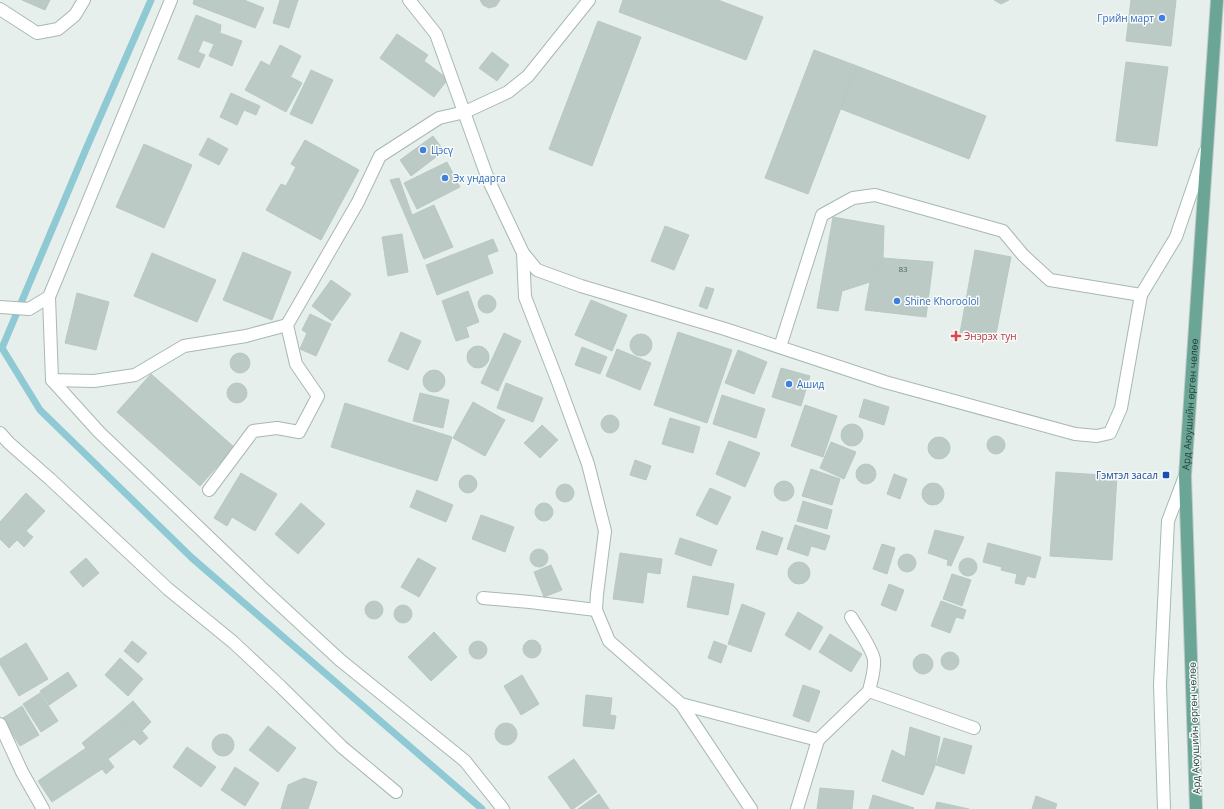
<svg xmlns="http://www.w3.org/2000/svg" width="1224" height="809" viewBox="0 0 1224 809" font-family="'Open Sans',sans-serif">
  <rect width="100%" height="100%" fill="#e6efeb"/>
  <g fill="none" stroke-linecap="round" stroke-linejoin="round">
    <polyline stroke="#8ec9d4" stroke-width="7" points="151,0 86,149 2,348 40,410 192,558 482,809"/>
  </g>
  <g fill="#bbcac4" stroke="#b8c9c2">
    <polygon points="22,0 50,0 45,10"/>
    <polygon points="194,0 244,0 264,8 255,28 193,4"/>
    <polygon points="280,0 298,0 289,28 273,23"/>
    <polygon points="480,0 500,0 496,6 489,8 483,5"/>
    <polygon points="623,0 718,0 763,17 746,60 619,12"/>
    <polygon points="994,0 1009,0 1001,4"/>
    <polygon points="1131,0 1176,0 1171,46 1126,41"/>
    <polygon points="196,15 221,25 220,33 242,41 232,66 209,56 214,44 203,40 198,52 205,55 199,68 178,59"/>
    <polygon points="598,21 641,37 592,166 549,149"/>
    <polygon points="397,34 428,55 424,61 448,79 434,97 380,58"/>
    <polygon points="280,45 301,56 291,76 270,65"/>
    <polygon points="814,50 857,66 808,194 765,178"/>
    <polygon points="492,52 509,65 497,81 479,68"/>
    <polygon points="261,61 302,83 286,112 245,90"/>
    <polygon points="1126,62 1168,67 1157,146 1116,141"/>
    <polygon points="857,66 986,116 969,159 841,109"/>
    <polygon points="311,70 333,80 312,124 290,114"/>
    <polygon points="231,93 260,106 256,115 244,110 237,125 220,117"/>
    <polygon points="433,136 444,151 411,176 400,160"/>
    <polygon points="208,138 228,149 219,165 199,155"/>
    <polygon points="305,140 359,170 321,240 266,210 281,184 286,186 296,167 291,164"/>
    <polygon points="144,144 192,165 164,228 116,207"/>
    <polygon points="447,162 460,187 417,209 404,183"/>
    <polygon points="399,178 412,215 434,205 453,247 424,259 390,180"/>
    <polygon points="833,217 884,226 883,258 870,282 842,291 838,311 817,308"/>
    <polygon points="665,226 689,235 674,270 651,261"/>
    <polygon points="402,234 408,272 388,276 382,237"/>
    <polygon points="493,239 498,251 487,255 493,273 437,295 426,265"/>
    <polygon points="975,250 1011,257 995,339 960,333"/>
    <polygon points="243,252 291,272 272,320 223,300"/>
    <polygon points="152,253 216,280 197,322 134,296"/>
    <polygon points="883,258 933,262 926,317 865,310 870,282"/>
    <polygon points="331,280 351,294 332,321 312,306"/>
    <polygon points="706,287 714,289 707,309 699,306"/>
    <polygon points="468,291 479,322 466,327 469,337 456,341 442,301"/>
    <polygon points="77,293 109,302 96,350 65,343"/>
    <circle cx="487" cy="304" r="9"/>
    <polygon points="591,300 627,315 612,351 575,335"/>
    <polygon points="310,314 331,324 316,356 300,349 307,333 302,330"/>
    <polygon points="401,332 421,341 408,370 388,361"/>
    <polygon points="678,332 732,350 707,423 654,405"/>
    <polygon points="504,333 521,341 498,391 481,383"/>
    <circle cx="641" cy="345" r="11"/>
    <circle cx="478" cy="357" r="11"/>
    <polygon points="582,347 607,357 600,374 575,365"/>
    <polygon points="617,349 651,363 640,390 606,376"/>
    <polygon points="738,350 767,362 754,394 725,383"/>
    <circle cx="240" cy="363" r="10"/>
    <polygon points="781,368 810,376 801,406 772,397"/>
    <circle cx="434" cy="381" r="11"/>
    <polygon points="151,374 234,447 200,486 117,412"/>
    <circle cx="237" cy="393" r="10"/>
    <polygon points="506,383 543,398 533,422 497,408"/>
    <polygon points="420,393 449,400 443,428 413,421"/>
    <polygon points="722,395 765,409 756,438 713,424"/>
    <polygon points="864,399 889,407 884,425 859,417"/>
    <polygon points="473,402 505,420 485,456 453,438"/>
    <polygon points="345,403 452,437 437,481 331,447"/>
    <polygon points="805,405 837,416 823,457 791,446"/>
    <circle cx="610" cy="424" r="9"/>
    <polygon points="670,418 700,427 693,453 662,444"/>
    <circle cx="852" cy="435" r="11"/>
    <polygon points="542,425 558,440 540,458 524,443"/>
    <circle cx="996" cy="445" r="9"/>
    <circle cx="939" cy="448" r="11"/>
    <polygon points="729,441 760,453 745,487 716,474"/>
    <polygon points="831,442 856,452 844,479 820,468"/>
    <polygon points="635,460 651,466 646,480 630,475"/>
    <circle cx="866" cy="474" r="10"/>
    <polygon points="811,469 840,479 832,505 802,496"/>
    <polygon points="1056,472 1117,476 1112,560 1050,556"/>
    <polygon points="241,473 277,494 255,531 232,517 227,526 214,518"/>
    <polygon points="894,474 907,479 900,499 887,494"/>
    <circle cx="468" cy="484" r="9"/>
    <circle cx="784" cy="491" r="10"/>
    <circle cx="933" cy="494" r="11"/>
    <circle cx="565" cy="493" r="9"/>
    <polygon points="710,488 731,497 717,525 696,515"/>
    <polygon points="417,490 453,505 446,522 410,507"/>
    <polygon points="26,493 45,511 26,531 33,537 24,547 17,540 9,548 0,539 0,522"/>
    <polygon points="803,501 832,510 827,529 797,521"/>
    <circle cx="544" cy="512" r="9"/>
    <polygon points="301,503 325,524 298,554 275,534"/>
    <polygon points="481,515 514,527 505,552 472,539"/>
    <polygon points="795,525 830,536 825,550 811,546 808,556 787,549"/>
    <polygon points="935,530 964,537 951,566 947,565 948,560 928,553"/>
    <polygon points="762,531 783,538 777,555 756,549"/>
    <polygon points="680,538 717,550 711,566 675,554"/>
    <polygon points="988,543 1041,557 1035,578 1027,576 1024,585 1015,583 1017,574 1001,570 1002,567 983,562"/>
    <polygon points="882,544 895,548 887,574 873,569"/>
    <circle cx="539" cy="558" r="9"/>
    <polygon points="620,553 662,559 660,574 647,572 643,603 613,599"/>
    <circle cx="907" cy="563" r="9"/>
    <circle cx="968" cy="567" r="9"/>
    <polygon points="86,558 99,573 83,587 70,572"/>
    <polygon points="418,558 436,568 419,597 401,587"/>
    <circle cx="799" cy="573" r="11"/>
    <polygon points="551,565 562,590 544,597 534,572"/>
    <polygon points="952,574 971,580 962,606 943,599"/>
    <polygon points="693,576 734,584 728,615 687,607"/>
    <polygon points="889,584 904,590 896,611 881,605"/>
    <circle cx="374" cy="610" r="9"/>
    <polygon points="941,601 966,610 963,619 956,617 950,633 931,626"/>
    <polygon points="742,604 765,613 751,652 728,644"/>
    <circle cx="403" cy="614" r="9"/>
    <polygon points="798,612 823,627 810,650 785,635"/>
    <polygon points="434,632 457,657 431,681 408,657"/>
    <polygon points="830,634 862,654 851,672 819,652"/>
    <circle cx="532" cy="649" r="9"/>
    <circle cx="478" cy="650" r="9"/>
    <polygon points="132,641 147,653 138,663 124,651"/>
    <polygon points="714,641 727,646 721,663 708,658"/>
    <polygon points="26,643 48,679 19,696 0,664 0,659"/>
    <circle cx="950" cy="661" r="9"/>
    <circle cx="923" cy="664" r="10"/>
    <polygon points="120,658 143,679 128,696 105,675"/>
    <polygon points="68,672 77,686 49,705 40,691"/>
    <polygon points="522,675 539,704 521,715 504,686"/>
    <polygon points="803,685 820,691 809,722 793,716"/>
    <polygon points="40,693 58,721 41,732 23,704"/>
    <polygon points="586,695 612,698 610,715 616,716 614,729 583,726"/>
    <polygon points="133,701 151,722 142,731 148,738 140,745 134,739 116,716"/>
    <polygon points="22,706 39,735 20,746 3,718"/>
    <polygon points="116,716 134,739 108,759 114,767 106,774 82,743"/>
    <circle cx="506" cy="734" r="11"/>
    <polygon points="268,726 296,748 278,772 249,750"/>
    <polygon points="910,727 940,737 935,766 905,757"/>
    <circle cx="223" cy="745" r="11"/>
    <polygon points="944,738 972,746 964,774 936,765"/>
    <polygon points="187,747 216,767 201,787 173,767"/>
    <polygon points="86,748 102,769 52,802 38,781"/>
    <polygon points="892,750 905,757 935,766 923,795 882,781"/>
    <polygon points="574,759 597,792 573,809 571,809 548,777"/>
    <polygon points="235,767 259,783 245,806 221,790"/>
    <polygon points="304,778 317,782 308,809 281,809 288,785"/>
    <polygon points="820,788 854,791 852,809 817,809"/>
    <polygon points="599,794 609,809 578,809"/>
    <polygon points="873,795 914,808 913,809 869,809"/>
    <polygon points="1036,796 1057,804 1055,809 1032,809"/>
    <polygon points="937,802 969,809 935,809"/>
  </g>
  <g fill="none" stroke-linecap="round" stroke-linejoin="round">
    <defs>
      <g id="street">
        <polyline points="171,0 49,297 52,380 99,432 262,588 340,660 465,761 503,809"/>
        <polyline points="409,0 436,34 488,179 523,253 537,270 581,286 725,329 885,382 1075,434 1097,436 1110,433 1121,408 1141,295 1176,237 1205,152"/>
        <polyline points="0,9 37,33 58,29 75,15 84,0"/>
        <polyline points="523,253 525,297 558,382 588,464 605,531 597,594 596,610 609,641 681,704 751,809"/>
        <polyline points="0,307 29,309 49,297"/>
        <polyline points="780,347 822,215 853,198 875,195 1003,231 1023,255 1050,280 1141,295"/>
        <polyline points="52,380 94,381 135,375 184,346 246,336 287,325"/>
        <polyline points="0,433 9,443 50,479 168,589 233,642 280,686 342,747 396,792"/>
        <polyline points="209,490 253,431 277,428 299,432 318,396 296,364 287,325 358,202 380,156 439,118 465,112 508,92 528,76 589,0"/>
        <polyline points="483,598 530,602 596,610"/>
        <path d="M 851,617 C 857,627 873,650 874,660 C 875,671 871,681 869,691"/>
        <polyline points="681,704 818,740 869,691 974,728"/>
        <polyline points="0,724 22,772 43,809"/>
        <polyline points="797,809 818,740"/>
      </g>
      <polyline id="secondary" points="1164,809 1160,685 1168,521 1185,476"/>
      <g id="primary">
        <path id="s1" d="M 1196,809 L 1185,476 L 1217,0"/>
      </g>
    </defs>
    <use href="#street" stroke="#a8b8b2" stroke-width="14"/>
    <use href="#secondary" stroke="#a4bbb3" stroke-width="14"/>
    <use href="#primary" stroke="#c2cac8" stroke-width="14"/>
    <use href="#street" stroke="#fff" stroke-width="12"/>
    <use href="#secondary" stroke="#fff" stroke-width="12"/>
    <use href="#primary" stroke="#6aa596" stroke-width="12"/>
  </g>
  <g fill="#3f7fe0" stroke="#f7fbf9" stroke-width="1.5">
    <circle cx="1162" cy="18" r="4"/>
    <circle cx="423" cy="150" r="4"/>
    <circle cx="445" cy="178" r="4"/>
    <circle cx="897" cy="301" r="4"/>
    <circle cx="789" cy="384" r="4"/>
  </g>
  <path fill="#e0444e" stroke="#f7fbf9" stroke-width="1.5" d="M954 330h4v4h4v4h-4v4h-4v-4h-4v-4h4z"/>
  <rect fill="#1a4fb4" stroke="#f7fbf9" stroke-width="1.5" x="1162" y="471" width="8" height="8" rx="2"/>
  <g text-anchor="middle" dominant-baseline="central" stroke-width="3" stroke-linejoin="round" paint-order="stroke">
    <g font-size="8" fill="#4a645c">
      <text x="903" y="268">83</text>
    </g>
    <g font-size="10" fill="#366cbe" stroke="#f7fbf9" text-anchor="start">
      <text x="1154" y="18" text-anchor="end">Грийн март</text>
      <text x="431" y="150">Цэсү</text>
      <text x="453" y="178">Эх ундарга</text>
      <text x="905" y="301">Shine Khoroolol</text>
      <text x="797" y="384">Ашид</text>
    </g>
    <g font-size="10" fill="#be3a42" stroke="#f7fbf9" text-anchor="start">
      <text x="964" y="336">Энэрэх тун</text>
    </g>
    <g font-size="10" fill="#24423a" stroke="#f7fbf9">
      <text stroke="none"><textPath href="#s1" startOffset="405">Ард Аюушийн өргөн чөлөө</textPath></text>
      <text transform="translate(1194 728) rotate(-92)">Ард Аюушийн өргөн чөлөө</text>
    </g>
    <g font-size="10" fill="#164399" stroke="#f7fbf9" text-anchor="end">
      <text x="1158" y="475">Гэмтэл засал</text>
    </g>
  </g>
</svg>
